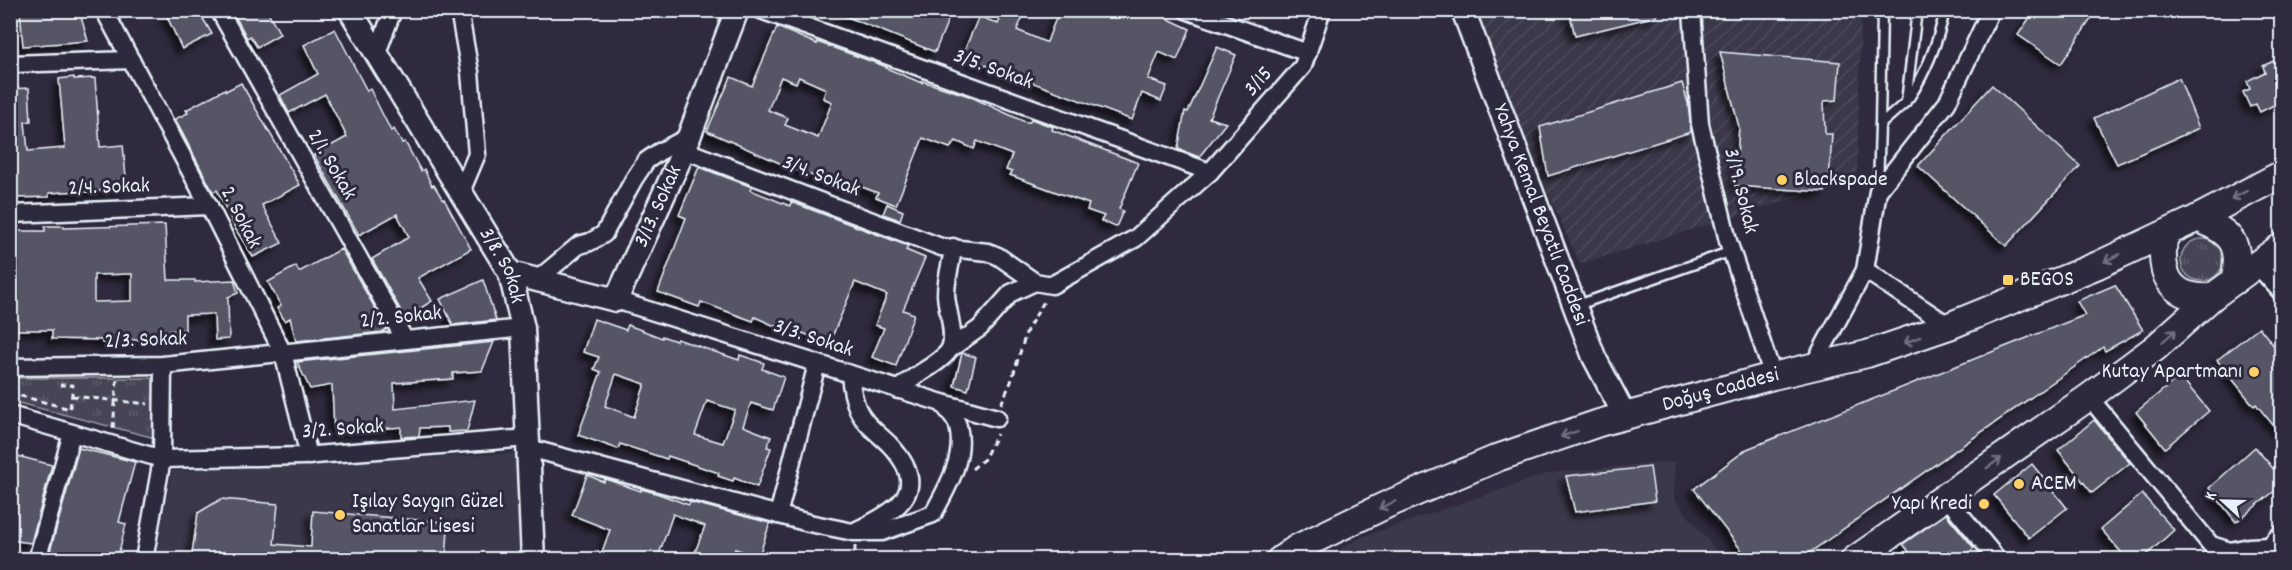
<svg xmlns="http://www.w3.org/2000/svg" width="2292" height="570" viewBox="0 0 2292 570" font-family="Dekko,sans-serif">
  <defs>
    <pattern id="industrial-furrows" width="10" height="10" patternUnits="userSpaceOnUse" patternTransform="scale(1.5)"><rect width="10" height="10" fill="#3b3749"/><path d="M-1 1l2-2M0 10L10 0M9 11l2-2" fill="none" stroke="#4e4b5b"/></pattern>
    <pattern id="grass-tufts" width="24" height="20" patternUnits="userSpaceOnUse" patternTransform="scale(1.5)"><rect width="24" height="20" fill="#464455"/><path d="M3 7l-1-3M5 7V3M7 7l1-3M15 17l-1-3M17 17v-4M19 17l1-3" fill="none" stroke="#615f6e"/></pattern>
    <filter id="shadow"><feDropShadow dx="-5.5" dy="5.5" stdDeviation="3" flood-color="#0009"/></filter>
  </defs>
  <rect width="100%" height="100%" fill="#2f2a3d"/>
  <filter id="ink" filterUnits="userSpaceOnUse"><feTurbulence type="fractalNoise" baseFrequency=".0167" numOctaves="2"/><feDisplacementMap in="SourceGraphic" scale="12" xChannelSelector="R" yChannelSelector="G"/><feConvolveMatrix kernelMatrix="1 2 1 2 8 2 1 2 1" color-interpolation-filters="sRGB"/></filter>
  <g filter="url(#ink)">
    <g fill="#3b3749">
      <polygon points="516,453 519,559 155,560 172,471"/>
      <polygon points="1675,461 1674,498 1723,559 1321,560 1362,537 1549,473"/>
    </g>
    <polygon fill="url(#industrial-furrows)" points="1465,11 1861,11 1857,179 1580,264"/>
    <g fill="url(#grass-tufts)" stroke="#979aa6" stroke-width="1.5">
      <circle cx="2202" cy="260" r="21"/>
      <polygon points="10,378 156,378 155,438 11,401"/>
    </g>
    <g fill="#575565" stroke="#e8f1f8" stroke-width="1.5" fill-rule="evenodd" filter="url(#shadow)">
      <polygon points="20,10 79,10 88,41 23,46"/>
      <polygon points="164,10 198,10 212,34 182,49"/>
      <polygon points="232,10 267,10 280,34 257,47 250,36 247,38"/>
      <polygon points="830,10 952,10 935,52"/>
      <polygon points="1004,10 1026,10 1017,30 1045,42 1047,42 1059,10 1149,10 1190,29 1177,60 1159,52 1148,79 1167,86 1161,101 1142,93 1132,120 962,56 979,16 998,24"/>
      <polygon points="1569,10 1656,10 1657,16 1575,36"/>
      <polygon points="2035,10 2097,10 2061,64 2018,35"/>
      <path d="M 777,27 L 817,44 L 817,42 L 887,67 L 886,68 L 922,83 L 922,81 L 969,96 L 1025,122 L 1030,122 L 1031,119 L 1053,127 L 1052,130 L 1138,163 L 1119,209 L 1123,211 L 1116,227 L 1101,221 L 1104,216 L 1087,210 L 1089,204 L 1010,175 L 1012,172 L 1006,170 L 1012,155 L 977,141 L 974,149 L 956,141 L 950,148 L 923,138 L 896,205 L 876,197 L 878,193 L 846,181 L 844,187 L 791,168 L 707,131 L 731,77 L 752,86 ZM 781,77 L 796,83 L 799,77 L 826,89 L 823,98 L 832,102 L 818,138 L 785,125 L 788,118 L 768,110 Z"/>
      <polygon points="335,29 367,91 370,89 391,131 394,129 402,143 405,142 421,171 424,169 432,186 434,185 443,200 444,199 471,249 418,278 432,301 405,318 372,259 409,237 397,214 359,235 314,155 347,137 325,94 289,113 280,95 318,74 304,45"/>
      <polygon points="1217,47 1236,55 1209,118 1226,123 1199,157 1178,149 1185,111 1188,112"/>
      <polygon points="1720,52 1840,62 1837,100 1824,101 1825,134 1832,134 1829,182 1825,192 1735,186 1739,127"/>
      <polygon points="2282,57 2282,101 2260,112 2256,104 2250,107 2243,92 2250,89 2247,81 2265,72 2263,66"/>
      <polygon points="74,77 74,79 95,78 100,147 123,145 127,188 78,193 78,191 49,193 49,197 12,198 10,140 13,139 13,125 10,89 29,88 31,121 25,122 28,151 65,148 59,79"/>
      <polygon points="2179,78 2199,128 2117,164 2094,118"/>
      <polygon points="241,83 300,185 262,205 282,243 253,257 236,230 217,190 213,192 175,119 188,113 186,110 225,89 226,91"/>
      <polygon points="1682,83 1688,103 1691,132 1548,176 1540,127"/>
      <polygon points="1992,85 2080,166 2006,246 1918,166"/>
      <polygon points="699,167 752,187 750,190 790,206 791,202 908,246 906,250 925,258 903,310 914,314 896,366 872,357 884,328 875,325 887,295 855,282 829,344 788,327 786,331 755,317 753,321 701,302 699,307 658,292 686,218 679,215"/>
      <polygon points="887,204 903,211 900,220 883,214"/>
      <path d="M 165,225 L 168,280 L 195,280 L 195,282 L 234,280 L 238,293 L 228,297 L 229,339 L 215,340 L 214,314 L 185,315 L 185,330 L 167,331 L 167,334 L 151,334 L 151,340 L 124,340 L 124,343 L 102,343 L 102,340 L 52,339 L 52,330 L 10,330 L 10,231 L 45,231 L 45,226 L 64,226 L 64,228 ZM 130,274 L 132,274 L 132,301 L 94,302 L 94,275 Z"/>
      <polygon points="341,249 387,329 382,332 296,341 290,318 285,321 277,308 281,306 268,282 296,266 299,272"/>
      <polygon points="483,280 496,320 453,325 440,299"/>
      <polygon points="2115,285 2143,330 2105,351 2103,347 1799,560 1749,560 1694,489 1747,449 2085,315 2077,301"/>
      <path d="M 594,319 L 626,330 L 628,325 L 662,338 L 662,336 L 676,341 L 677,339 L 739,360 L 740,355 L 764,363 L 762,369 L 784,377 L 773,410 L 751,403 L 743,426 L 771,437 L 767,447 L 771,448 L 757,487 L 734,478 L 733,481 L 718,476 L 719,473 L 668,456 L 667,459 L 620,444 L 618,449 L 578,435 L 601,372 L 594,369 L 599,357 L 583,352 ZM 616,374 L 645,384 L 634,417 L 605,406 ZM 707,401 L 735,410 L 723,443 L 695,435 Z"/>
      <polygon points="2259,327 2282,356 2282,436 2256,404 2254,406 2217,360"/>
      <polygon points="494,342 482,371 453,373 453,379 394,383 395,409 475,400 467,431 448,432 448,427 420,428 419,436 401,437 401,427 334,433 332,385 310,389 297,362"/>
      <polygon points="962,353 976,357 968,390 954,386"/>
      <polygon points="2180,376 2209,411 2165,448 2136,412"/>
      <polygon points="2094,420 2130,463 2092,493 2058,450"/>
      <polygon points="2255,447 2282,479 2282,485 2236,522 2209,488"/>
      <polygon points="79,448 135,462 119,522 126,524 117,560 81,560 50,551"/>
      <polygon points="10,454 52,465 31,543 10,540"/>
      <polygon points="2032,464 2067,508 2029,538 1994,495"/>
      <polygon points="1650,467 1655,501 1575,512 1566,476"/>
      <polygon points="587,475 604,482 605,479 641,491 641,489 659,494 689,505 690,502 770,523 759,556 735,549 731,560 692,560 705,526 673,514 657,560 599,560 610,530 572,515"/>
      <polygon points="2142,494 2174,530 2141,560 2128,560 2101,529"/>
      <polygon points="221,499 278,504 274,544 311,547 313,511 443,522 448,529 446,560 191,560 198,513"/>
      <polygon points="1946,514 1974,548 1960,560 1915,560 1903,544"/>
    </g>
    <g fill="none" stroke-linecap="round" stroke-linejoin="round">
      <defs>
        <g id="lane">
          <path d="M 1909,98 C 1927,71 1938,42 1945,10"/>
          <polyline points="1880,125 1882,10"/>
          <polyline points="1878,187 1880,125 1906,102 1917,10"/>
          <polyline points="1575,306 1732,251"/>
        </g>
        <g id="street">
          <polyline points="104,10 209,206 283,353 309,456"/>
          <polyline points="219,10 405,340"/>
          <polyline points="459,10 470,72 477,154 461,192"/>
          <polyline points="761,10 1210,172"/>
          <polyline points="1186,10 1308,53"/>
          <polyline points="1692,10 1700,124 1728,241 1773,376"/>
          <polyline points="377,53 393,10"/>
          <polyline points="10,64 131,60"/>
          <polyline points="684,150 941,247 988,252 998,256 1035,282 1052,285 1136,238 1210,172 1303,66 1322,10"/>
          <polyline points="10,214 209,206"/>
          <polyline points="2256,264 2282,293"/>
          <polyline points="1865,270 1949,326"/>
          <polyline points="537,280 579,245 590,242 604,234 634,179 646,161 659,152 690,136"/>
          <polyline points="616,300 942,403 997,418"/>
          <polyline points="950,349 980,328 1011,293 1035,282"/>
          <polyline points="1813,366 1865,270 1878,191 1947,103 1991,10"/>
          <polyline points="10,367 163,365 523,328"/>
          <path d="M 850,374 C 851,387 853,398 858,410 C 865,425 878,433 889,444 C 932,489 900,510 857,530"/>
          <path d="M 898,390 C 912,375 934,368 947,353 C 959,340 946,309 946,294 C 946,278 952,262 953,247"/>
          <polyline points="2089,397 2211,545 2230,551 2249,547 2269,546 2282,533"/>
          <polyline points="10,415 162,459 303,456 528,438"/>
          <path d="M 529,448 L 809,523 L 853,532 L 882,532 L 933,514 C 947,488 966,457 958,426 C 956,418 947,410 942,403"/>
          <polyline points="1946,497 1998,560"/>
          <polyline points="778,515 817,364"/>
          <polyline points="37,560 72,433"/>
          <polyline points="144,560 162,459 163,365"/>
        </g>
        <g id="secondary">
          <path id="s1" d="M 350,10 L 510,273 L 523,328 L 533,560"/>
          <path id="s2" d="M 1463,10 L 1594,357 L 1625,416"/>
          <path id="s3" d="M 510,273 L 616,300 L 684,150 L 737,10"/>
        </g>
        <g id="primary">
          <path d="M 2198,218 C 2231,233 2243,243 2234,281"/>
          <path d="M 2165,234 C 2158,272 2168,300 2212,297"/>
          <path id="s4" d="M 1280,560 L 1297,548 L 1386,505 L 1500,457 L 1599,423 L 1773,376 L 1867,354 L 1949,326 L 2098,265 L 2198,218 L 2282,174"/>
          <polyline points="1854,560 2089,397 2155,348 2212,297 2282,246"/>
        </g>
      </defs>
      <use href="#lane" stroke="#e8f1f8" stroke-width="13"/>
      <use href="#street" stroke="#e8f1f8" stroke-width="21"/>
      <use href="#secondary" stroke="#e8f1f8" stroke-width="27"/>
      <use href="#primary" stroke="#e8f1f8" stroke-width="30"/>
      <g stroke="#e8f1f8" stroke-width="3" stroke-dasharray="6 4.5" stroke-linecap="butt">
        <polyline points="10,393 70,409 73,385 60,385"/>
        <polyline points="72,396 148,404"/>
        <polyline points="1001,404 1011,382 1027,330 1045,300"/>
        <polyline points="113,428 117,380"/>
        <polyline points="972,469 984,459 997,434"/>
        <polyline points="855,546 855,560"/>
      </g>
      <use href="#lane" stroke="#2f2a3d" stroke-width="8"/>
      <use href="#street" stroke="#2f2a3d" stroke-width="16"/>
      <use href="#secondary" stroke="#2f2a3d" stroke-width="22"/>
      <use href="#primary" stroke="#2f2a3d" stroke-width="26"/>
    </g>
    <defs><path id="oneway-shaft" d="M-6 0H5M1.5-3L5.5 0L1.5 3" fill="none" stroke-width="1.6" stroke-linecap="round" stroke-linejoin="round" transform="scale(1.5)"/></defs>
    <g stroke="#70707e">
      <use href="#oneway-shaft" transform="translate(2239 195) rotate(153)"/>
      <use href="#oneway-shaft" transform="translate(2112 258) rotate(155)"/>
      <use href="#oneway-shaft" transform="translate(2169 336) rotate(-42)"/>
      <use href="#oneway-shaft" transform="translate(1912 340) rotate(159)"/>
      <use href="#oneway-shaft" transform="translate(1569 434) rotate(161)"/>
      <use href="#oneway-shaft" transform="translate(1994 463) rotate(-35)"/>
      <use href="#oneway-shaft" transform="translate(1387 505) rotate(156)"/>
    </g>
  </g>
  <g fill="#ffd166" stroke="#2f2a3d" stroke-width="2">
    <circle cx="1782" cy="180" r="6"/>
    <rect x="2002" y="274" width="12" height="12" rx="3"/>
    <circle cx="2254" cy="372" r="6"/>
    <circle cx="2019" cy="484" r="6"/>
    <circle cx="1984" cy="504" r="6"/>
    <circle cx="340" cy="515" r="6"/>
  </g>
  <g text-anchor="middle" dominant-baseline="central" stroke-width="6" stroke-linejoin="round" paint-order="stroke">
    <g font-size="22" fill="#e8f1f8" stroke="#2f2a3d">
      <text transform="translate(993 70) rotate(20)">3/5. Sokak</text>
      <text transform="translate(1259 82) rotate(-49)">3/15</text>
      <text transform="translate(331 165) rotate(60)">2/1. Sokak</text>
      <text transform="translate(821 177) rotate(21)">3/4. Sokak</text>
      <text transform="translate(109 188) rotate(-2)">2/4. Sokak</text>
      <text transform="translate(1740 191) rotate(76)">3/19. Sokak</text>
      <text stroke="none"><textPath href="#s3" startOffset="212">3/13. Sokak</textPath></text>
      <text stroke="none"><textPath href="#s2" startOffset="219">Yahya Kemal Beyatlı Caddesi</textPath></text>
      <text transform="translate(240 218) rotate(63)">2. Sokak</text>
      <text stroke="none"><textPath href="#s1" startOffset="298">3/8. Sokak</textPath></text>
      <text transform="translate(401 318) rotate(-6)">2/2. Sokak</text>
      <text transform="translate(813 339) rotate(18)">3/3. Sokak</text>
      <text transform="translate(146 341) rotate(-2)">2/3. Sokak</text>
      <text stroke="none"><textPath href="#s4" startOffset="474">Doğuş Caddesi</textPath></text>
      <text transform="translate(343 430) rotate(-4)">3/2. Sokak</text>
    </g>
    <g font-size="22" fill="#e8f1f8" stroke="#2f2a3d" text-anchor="start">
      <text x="1794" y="180">Blackspade</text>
      <text x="2020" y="280">BEGOS</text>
      <text x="2242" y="372" text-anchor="end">Kutay Apartmanı</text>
      <text x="2031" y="484">ACEM</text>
      <text x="352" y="502">Işılay Saygın Güzel<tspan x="352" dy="25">Sanatlar Lisesi</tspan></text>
      <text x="1972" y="504" text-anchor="end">Yapı Kredi</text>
    </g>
  </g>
  <rect width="2292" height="570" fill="none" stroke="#2f2a3d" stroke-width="36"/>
  <rect x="18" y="18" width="2256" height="534" fill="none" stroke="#e8f1f8" stroke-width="2" filter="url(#ink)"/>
  <g transform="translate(2223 501) rotate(292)" stroke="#2f2a3d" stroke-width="4.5" paint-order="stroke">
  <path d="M0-4.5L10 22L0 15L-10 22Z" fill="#e8f1f8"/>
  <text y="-9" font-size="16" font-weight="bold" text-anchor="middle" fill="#e8f1f8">K</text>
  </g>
</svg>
